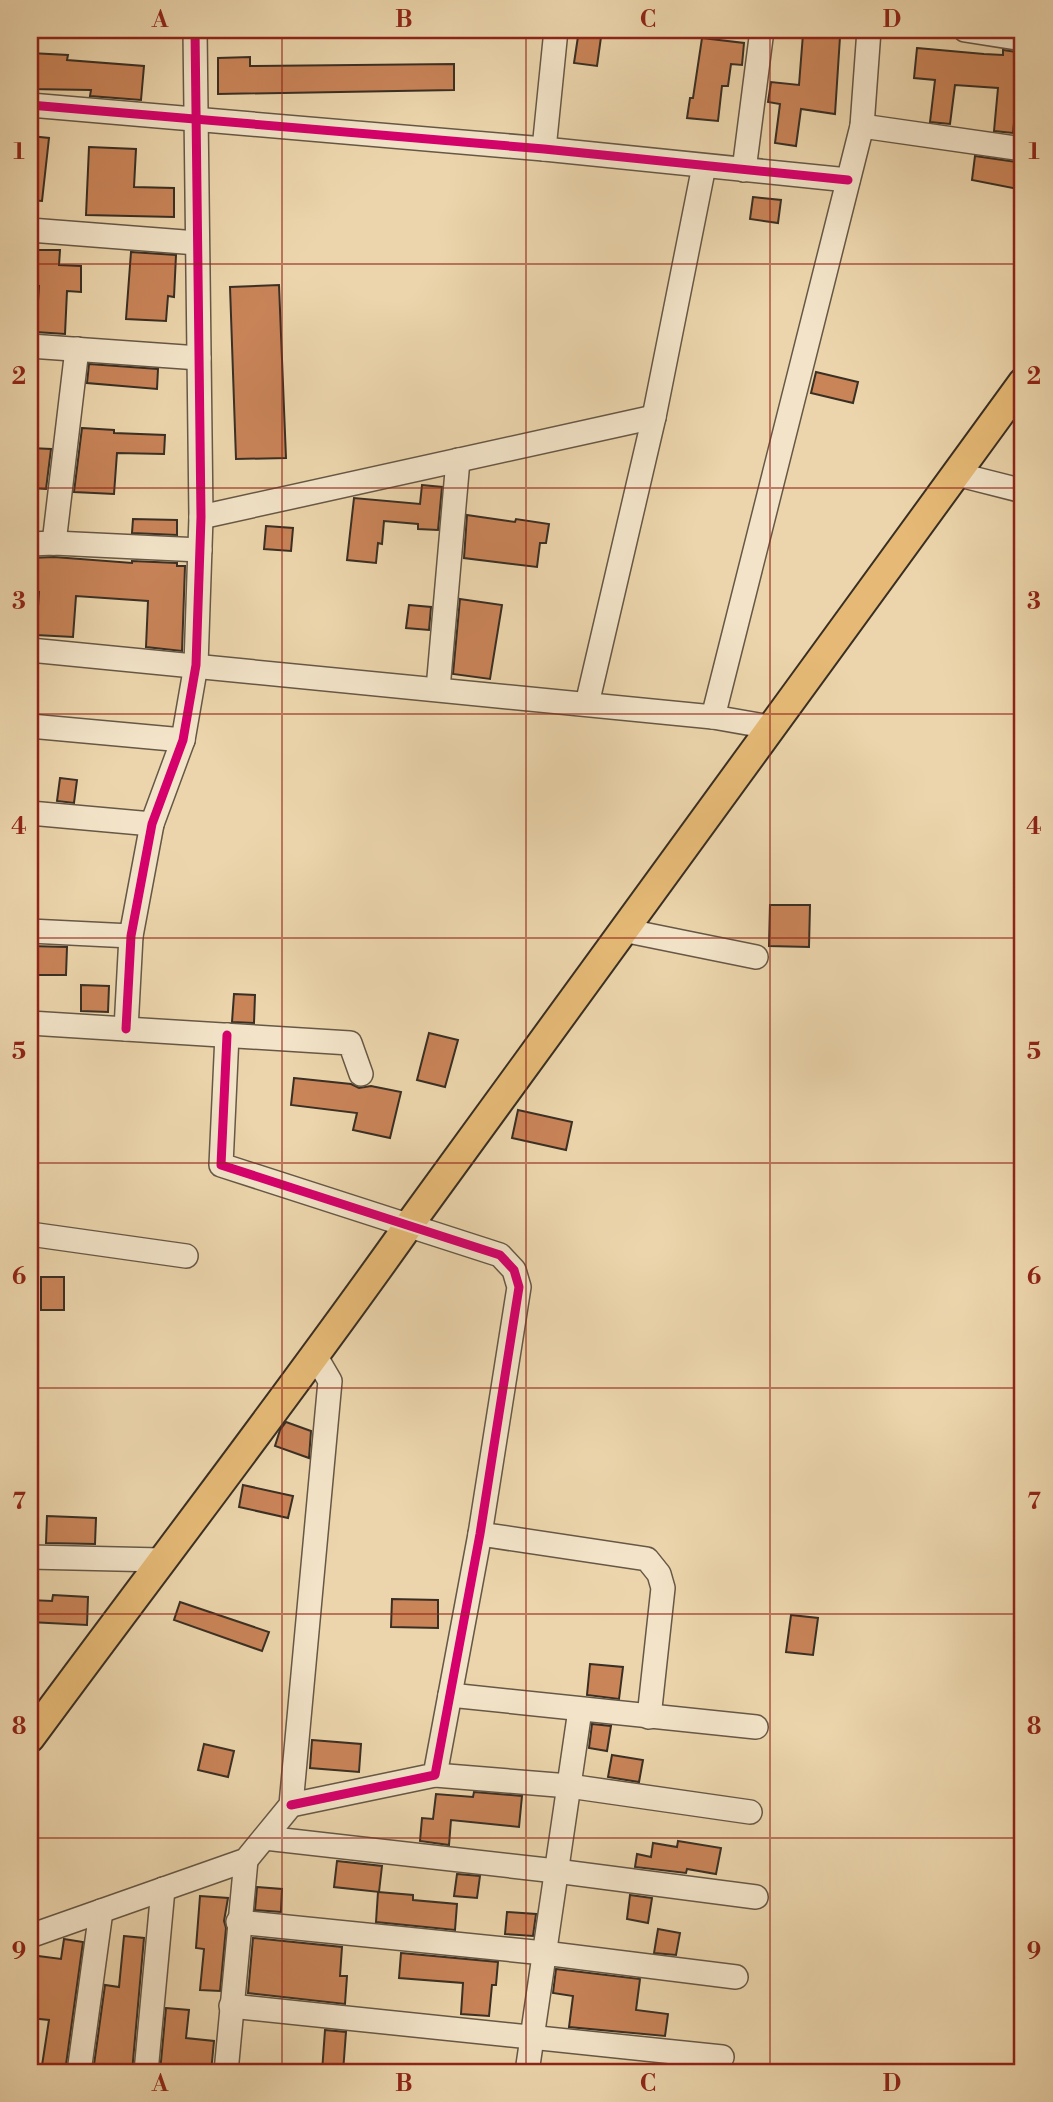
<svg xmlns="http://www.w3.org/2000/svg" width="1053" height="2102" viewBox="0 0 1053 2102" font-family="'Libre Bodoni',serif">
  <rect width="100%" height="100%" fill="#ecd5ac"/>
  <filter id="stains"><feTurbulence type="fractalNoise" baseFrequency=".00286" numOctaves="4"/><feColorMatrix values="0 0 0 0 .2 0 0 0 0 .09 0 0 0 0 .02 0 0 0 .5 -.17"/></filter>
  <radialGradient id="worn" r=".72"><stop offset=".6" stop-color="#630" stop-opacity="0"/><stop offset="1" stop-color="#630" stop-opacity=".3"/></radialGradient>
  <g fill="#c98458" stroke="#392f24" stroke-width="2">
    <polygon points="579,30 602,30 597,66 574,63"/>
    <polygon points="803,34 840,37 835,114 801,109 796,146 775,143 780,104 768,102 771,82 799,85"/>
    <polygon points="702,38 744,43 742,65 731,64 728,86 722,86 718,121 687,118 690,98 693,98"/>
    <polygon points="917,48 984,54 1003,55 1003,50 1023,53 1023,92 1017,92 1013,133 994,131 998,88 955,85 950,124 930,122 935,80 914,78"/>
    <polygon points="30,53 68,55 67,60 144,66 141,100 90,96 91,90 30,89"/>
    <polygon points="250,57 250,66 454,64 454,90 218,94 218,58"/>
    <polygon points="30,136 49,138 42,201 30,200"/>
    <polygon points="89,147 136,149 134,187 174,188 174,217 86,215"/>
    <polygon points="975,156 1023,163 1023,190 972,180"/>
    <polygon points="753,197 781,200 778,223 750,219"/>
    <polygon points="30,250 60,250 59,265 81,266 81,292 67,291 65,334 36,332 39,286 30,285"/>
    <polygon points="131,252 176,255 174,297 168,296 166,321 126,319"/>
    <polygon points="279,285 286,458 236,459 230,287"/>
    <polygon points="89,364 158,369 157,389 87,383"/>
    <polygon points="816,372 858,382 853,403 811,393"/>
    <polygon points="82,428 114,430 114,433 165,435 164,454 117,453 114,494 74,492"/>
    <polygon points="30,448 51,449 46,489 30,488"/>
    <polygon points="422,485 442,487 438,530 418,529 418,524 384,521 382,544 378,543 376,563 347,560 354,498 420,504"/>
    <polygon points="467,515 515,522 516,519 549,524 546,543 540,543 537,567 464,558"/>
    <polygon points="133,519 177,520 177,535 132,533"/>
    <polygon points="266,526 293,528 291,551 264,549"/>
    <polygon points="54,557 132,563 132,561 177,563 177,566 185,566 182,651 146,647 148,601 76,596 73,637 36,635 39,592 30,591 30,558"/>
    <polygon points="460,599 502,605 490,679 453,674"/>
    <polygon points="409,605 431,607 429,630 406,628"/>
    <polygon points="60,778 77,780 74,803 57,801"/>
    <polygon points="770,905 810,905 809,947 769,946"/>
    <polygon points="30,946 67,947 66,975 30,975"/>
    <polygon points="81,985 109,986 108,1012 81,1011"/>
    <polygon points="234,994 255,995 254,1023 232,1022"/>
    <polygon points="429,1033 458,1040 445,1087 417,1080"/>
    <polygon points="294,1078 351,1084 359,1088 371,1086 401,1092 390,1138 353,1130 357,1113 291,1105"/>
    <polygon points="518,1110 572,1122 566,1150 512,1138"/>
    <rect x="41" y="1277" width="23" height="33"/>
    <polygon points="286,1422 311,1431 309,1458 275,1446 280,1430"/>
    <polygon points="243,1485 293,1496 288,1518 239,1507"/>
    <polygon points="47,1516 96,1518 95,1544 46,1543"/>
    <polygon points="53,1595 88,1597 87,1625 30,1622 30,1600 52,1601"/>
    <polygon points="392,1599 438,1600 438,1628 391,1627"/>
    <polygon points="180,1602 269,1632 262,1651 174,1620"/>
    <polygon points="791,1615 818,1618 813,1655 786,1652"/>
    <polygon points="590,1664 623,1667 619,1699 587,1695"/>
    <polygon points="592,1724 611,1726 607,1751 589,1748"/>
    <polygon points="312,1740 361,1744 359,1772 310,1768"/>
    <polygon points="204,1744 234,1751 228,1777 198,1770"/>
    <polygon points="612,1755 643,1760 639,1782 608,1777"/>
    <polygon points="474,1792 522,1796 519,1827 451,1820 449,1845 420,1841 422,1818 433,1819 436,1794 473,1797"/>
    <polygon points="678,1841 721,1848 716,1874 687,1869 686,1873 635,1867 637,1854 651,1857 653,1843 677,1847"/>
    <polygon points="337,1861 382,1866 379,1892 334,1887"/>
    <polygon points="457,1874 480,1876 477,1898 454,1896"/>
    <polygon points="257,1887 282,1889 281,1912 255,1910"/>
    <polygon points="378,1892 413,1895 413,1900 457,1904 455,1930 376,1922"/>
    <polygon points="630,1895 652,1898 648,1923 627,1919"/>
    <polygon points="200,1896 228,1898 224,1921 226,1928 220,1991 200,1990 204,1949 196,1948"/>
    <polygon points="507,1912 536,1914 533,1936 505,1934"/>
    <polygon points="658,1929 680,1933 676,1955 654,1953"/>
    <polygon points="124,1936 144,1938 132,2072 93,2072 105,1985 119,1987"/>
    <polygon points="253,1938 342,1947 340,1976 347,1976 345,2004 248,1993"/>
    <polygon points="64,1939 83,1942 65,2072 41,2072 49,2020 30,2018 30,1955 61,1959"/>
    <polygon points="401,1953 498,1962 496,1985 492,1985 489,2016 461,2014 463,1983 399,1978"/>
    <polygon points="556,1969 640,1979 636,2010 668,2014 665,2036 569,2027 573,1996 553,1993"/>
    <polygon points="166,2008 189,2010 186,2038 214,2041 211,2072 160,2072"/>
    <polygon points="325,2030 346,2032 343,2072 322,2072"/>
  </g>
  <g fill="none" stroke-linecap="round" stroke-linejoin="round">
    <defs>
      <g id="minor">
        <polyline points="965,30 1023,39"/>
        <polyline points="30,105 544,149 848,180"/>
        <polyline points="862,126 1023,149"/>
        <polyline points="544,149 556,30"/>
        <polyline points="744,170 762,30"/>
        <polyline points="30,230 197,243"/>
        <polyline points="30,346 199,358"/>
        <polyline points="956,474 1023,491"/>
        <polyline points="201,517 654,417"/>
        <polyline points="54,543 77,349"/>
        <polyline points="30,544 54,543 200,550"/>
        <polyline points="30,650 713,717 770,727"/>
        <polyline points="438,689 458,460"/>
        <polyline points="587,704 654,417 704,166"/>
        <polyline points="713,717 862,126 869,30"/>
        <polyline points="30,726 183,740"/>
        <polyline points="30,813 152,824"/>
        <polyline points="623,930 756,957"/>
        <polyline points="30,931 131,936"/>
        <polyline points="30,1023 350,1043 361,1074"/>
        <polyline points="126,1029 131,936 152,824 183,740 196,665 201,517 195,30"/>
        <polyline points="227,1035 221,1165 500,1255 514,1270 519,1287 480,1534 435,1775 291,1805"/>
        <polyline points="30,1234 186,1256"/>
        <polyline points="480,1534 647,1559 659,1574 663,1588 649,1717"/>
        <polyline points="30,1557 161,1560"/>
        <polyline points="450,1695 756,1727"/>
        <polyline points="435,1775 569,1786 750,1812"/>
        <polyline points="265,1838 556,1871 756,1897"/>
        <polyline points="238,1922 544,1953 736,1977"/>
        <polyline points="30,1936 246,1860 291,1805 330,1381 316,1357"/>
        <polyline points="231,2006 722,2057"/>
        <polyline points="79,2072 101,1911"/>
        <polyline points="146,2072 163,1889"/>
        <polyline points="226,2072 246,1860"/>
        <polyline points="527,2072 580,1710"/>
      </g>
      <path id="major" d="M 30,1738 C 156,1567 286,1399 409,1225 L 1023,382"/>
    </defs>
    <use href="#minor" stroke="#665846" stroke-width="26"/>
    <use href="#major" stroke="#392f24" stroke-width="32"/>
    <use href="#minor" stroke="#f3e4c9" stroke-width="23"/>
    <use href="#major" stroke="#e6ba76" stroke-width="28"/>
    <defs>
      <g id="cycleway">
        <polyline points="30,105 544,149 848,180"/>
        <polyline points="126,1029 131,936 152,824 183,740 196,665 201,517 195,30"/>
        <polyline points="227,1035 221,1165 500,1255 514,1270 519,1287 480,1534 435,1775 291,1805"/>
      </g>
    </defs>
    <use href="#cycleway" stroke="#f3e4c9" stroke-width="13"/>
    <use href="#cycleway" stroke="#d6006c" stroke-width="9"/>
  </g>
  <path fill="none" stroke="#8f2418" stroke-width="2" stroke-opacity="0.55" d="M 282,30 L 282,2072M 526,30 L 526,2072M 770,30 L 770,2072M 30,264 L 1023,264M 30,488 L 1023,488M 30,714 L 1023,714M 30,938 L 1023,938M 30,1163 L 1023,1163M 30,1388 L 1023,1388M 30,1614 L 1023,1614M 30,1838 L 1023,1838"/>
  <rect width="1053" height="2102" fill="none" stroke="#ecd5ac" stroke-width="77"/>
  <rect x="38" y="38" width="976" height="2026" fill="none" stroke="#8f2418" stroke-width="2.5"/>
  <g font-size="23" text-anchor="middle" font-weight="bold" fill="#8f2418">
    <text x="160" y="27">A</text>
    <text x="404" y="27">B</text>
    <text x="648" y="27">C</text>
    <text x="892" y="27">D</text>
    <text x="19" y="159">1</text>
    <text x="1034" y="159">1</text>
    <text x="19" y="384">2</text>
    <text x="1034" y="384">2</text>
    <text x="19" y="609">3</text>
    <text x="1034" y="609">3</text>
    <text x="19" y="834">4</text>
    <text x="1034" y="834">4</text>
    <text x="19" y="1059">5</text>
    <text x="1034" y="1059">5</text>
    <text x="19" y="1284">6</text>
    <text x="1034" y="1284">6</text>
    <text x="19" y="1509">7</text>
    <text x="1034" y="1509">7</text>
    <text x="19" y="1734">8</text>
    <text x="1034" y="1734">8</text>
    <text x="19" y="1959">9</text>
    <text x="1034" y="1959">9</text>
    <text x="160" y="2091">A</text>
    <text x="404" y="2091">B</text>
    <text x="648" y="2091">C</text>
    <text x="892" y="2091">D</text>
  </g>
  <rect width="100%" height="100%" filter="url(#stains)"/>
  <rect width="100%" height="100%" fill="url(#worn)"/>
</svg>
